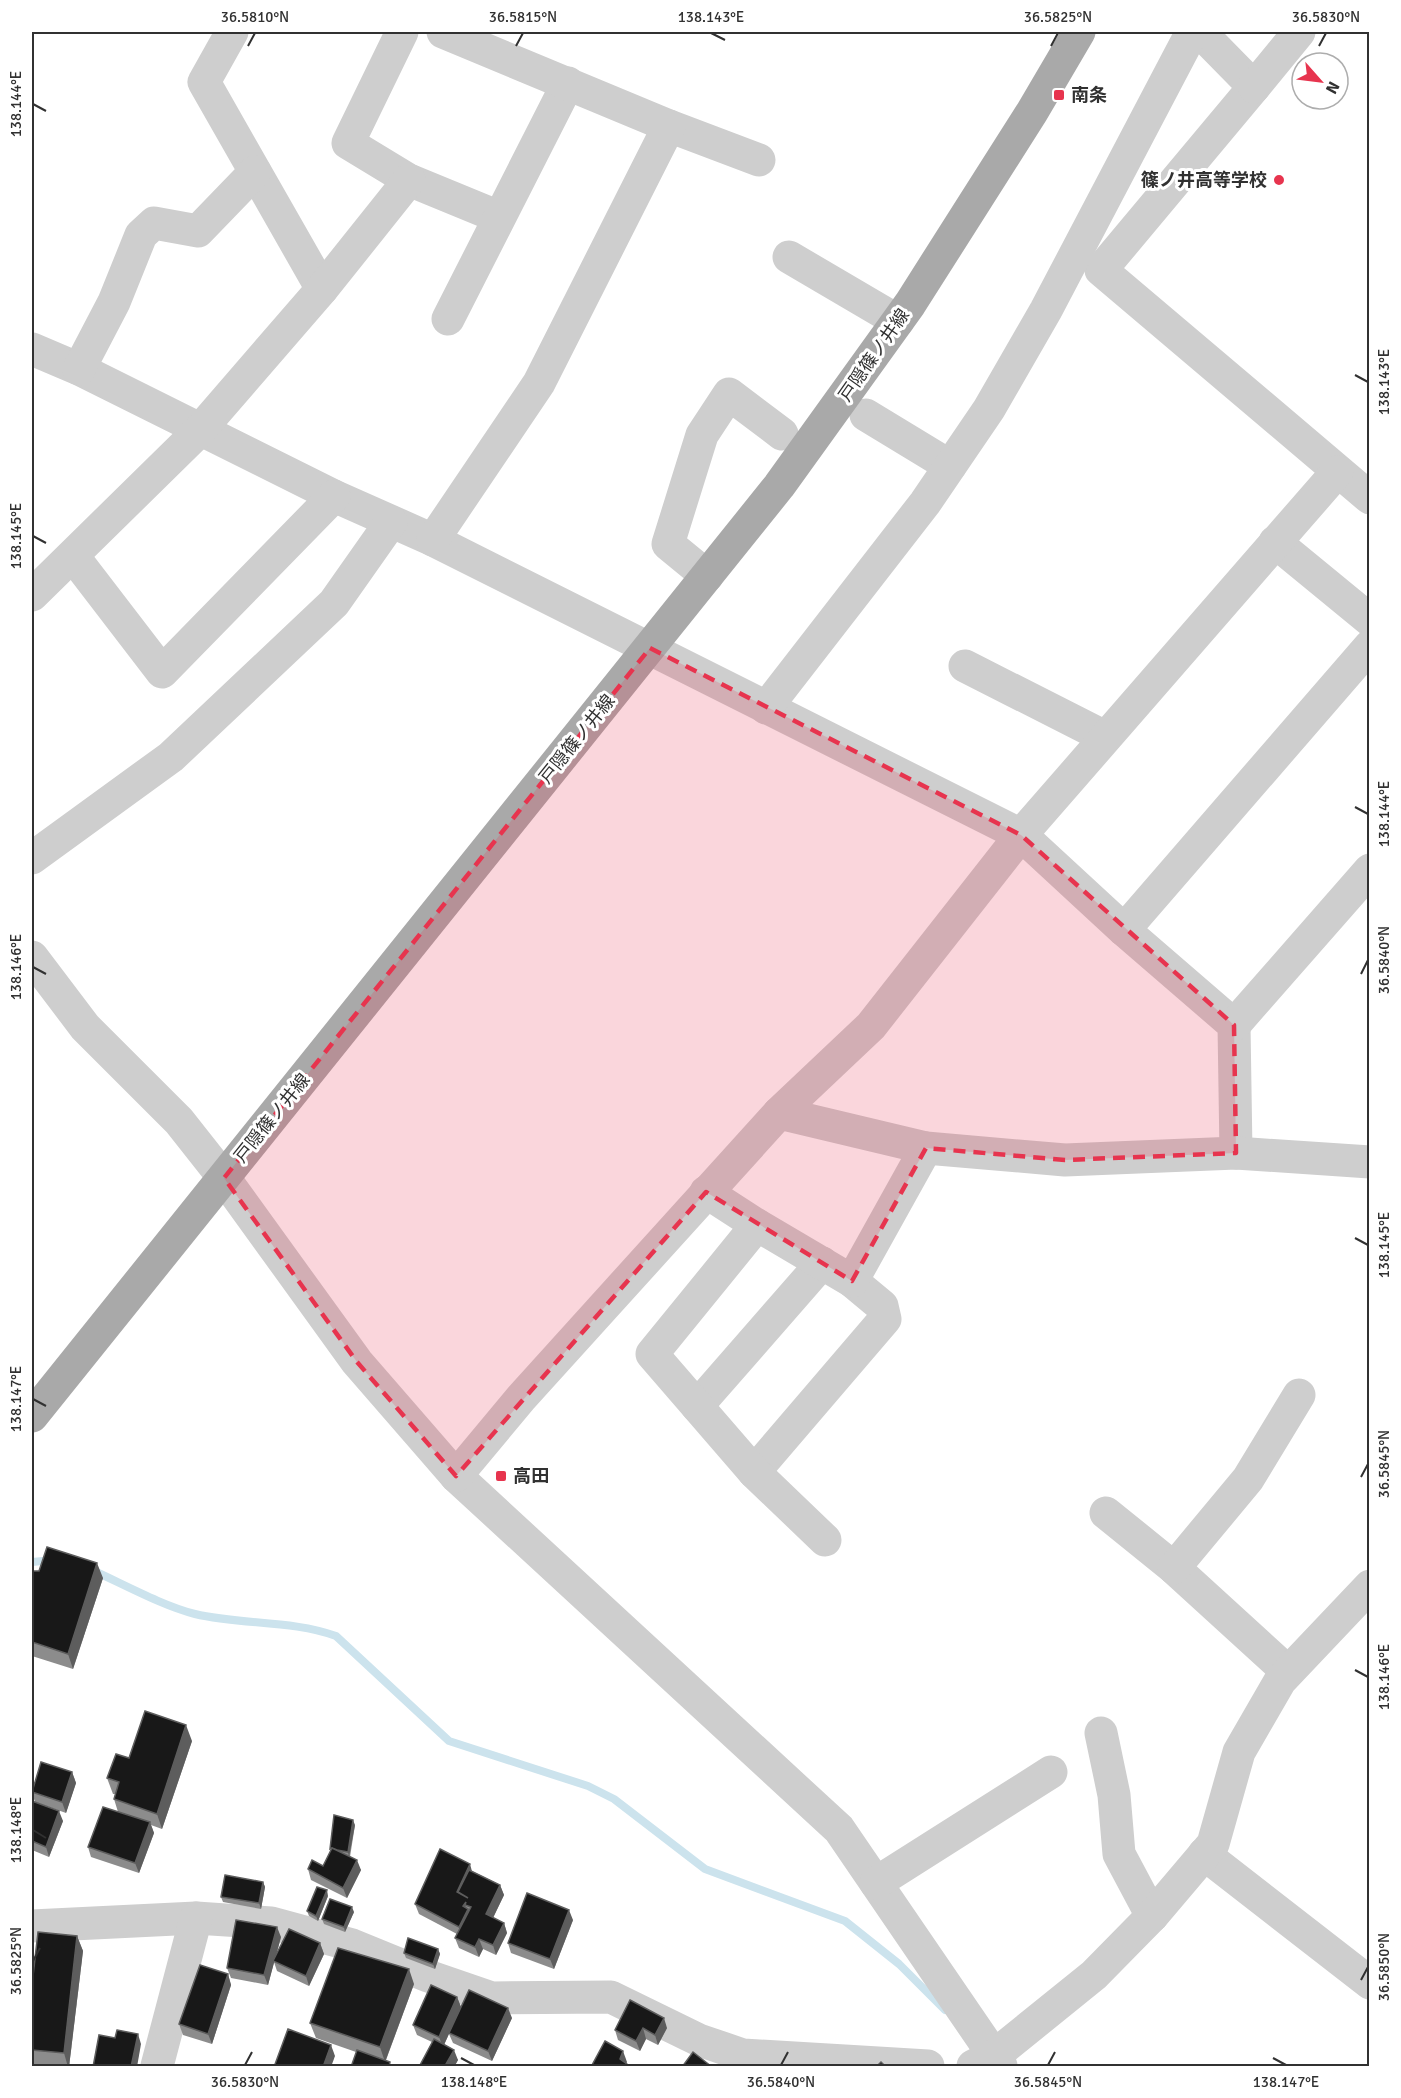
<svg xmlns="http://www.w3.org/2000/svg" width="1401" height="2098" viewBox="0 0 1401 2098" font-family="Signika,'Noto Sans JP',sans-serif">
  <rect width="100%" height="100%" fill="#fff"/>
  <g fill="none" stroke-linecap="round" stroke-linejoin="round">
    <g stroke="#cce3ed" stroke-width="8">
      <polyline points="32,1562 54,1560"/>
      <path d="M 92,1570 C 123,1584 163,1606 195,1614 C 241,1625 292,1620 336,1636 L 449,1741 L 588,1786 L 614,1799 L 705,1869 L 845,1921 L 899,1964 L 945,2010"/>
    </g>
    <g stroke="#cecece" stroke-width="33">
      <polyline points="232,32 204,82 322,289"/>
      <polyline points="402,32 348,143 409,180 499,217"/>
      <polyline points="1200,32 1254,87 1101,270 1370,498"/>
      <polyline points="1254,87 1299,32"/>
      <polyline points="669,126 759,160"/>
      <polyline points="789,257 898,321"/>
      <polyline points="448,319 568,83"/>
      <polyline points="32,349 79,369 334,496 433,540 1021,835 1124,930 1234,1025 1236,1153"/>
      <polyline points="79,369 114,302 141,235 154,223 198,231 255,172"/>
      <polyline points="866,415 950,466"/>
      <polyline points="433,540 539,383 669,126 443,32"/>
      <polyline points="1275,542 1370,620"/>
      <polyline points="73,556 162,672 334,496"/>
      <polyline points="707,576 668,544 702,435 729,394 782,434"/>
      <polyline points="32,595 200,430 322,289 409,180"/>
      <polyline points="965,666 1105,737"/>
      <polyline points="766,708 925,503 989,409 1046,310 1192,32"/>
      <polyline points="32,858 171,757 334,603 391,522"/>
      <polyline points="1124,930 1370,646"/>
      <polyline points="32,957 85,1027 179,1121 224,1178 357,1362 456,1476 839,1829 1001,2066"/>
      <polyline points="1234,1025 1370,870"/>
      <polyline points="779,1113 926,1148 1065,1160 1236,1153 1370,1162"/>
      <polyline points="706,1192 757,1225"/>
      <polyline points="697,1406 822,1263"/>
      <polyline points="754,1472 885,1319 882,1306 852,1281"/>
      <polyline points="456,1476 521,1398 779,1113 871,1026 1021,835 1337,472"/>
      <polyline points="1106,1513 1174,1568 1288,1672"/>
      <polyline points="825,1540 754,1472 652,1354 757,1225 852,1281 926,1148"/>
      <polyline points="1174,1568 1248,1479 1299,1395"/>
      <polyline points="1101,1733 1114,1795 1119,1854 1152,1916"/>
      <polyline points="1204,1854 1370,1983"/>
      <polyline points="876,1883 1051,1772"/>
      <polyline points="32,1926 196,1918 271,1923 352,1945 428,1976 492,1998 611,1997 699,2040 743,2055 928,2066"/>
      <polyline points="157,2066 196,1918"/>
      <polyline points="973,2066 995,2055 1094,1975 1152,1916 1213,1844 1239,1752 1280,1681 1370,1586"/>
    </g>
    <polyline stroke="#a9a9a9" stroke-width="33" points="32,1416 779,486 910,304 1032,112 1079,32"/>
  </g>
  <g fill="#8c8c8c">
    <polygon points="32,1571 103,1578 73,1669 32,1656"/>
    <polygon points="192,1741 162,1829 151,1825 154,1833 139,1873 91,1857 88,1847 118,1812 114,1799 115,1794 113,1794 107,1778"/>
    <polygon points="72,1772 76,1783 66,1813 35,1802 32,1793 32,1790"/>
    <polygon points="32,1801 63,1821 49,1857 32,1850"/>
    <polygon points="355,1825 350,1857 361,1870 347,1898 311,1880 308,1869 323,1866 331,1850"/>
    <polygon points="472,1871 500,1885 504,1895 493,1918 504,1923 507,1933 496,1955 483,1949 479,1957 459,1948 455,1938 457,1934 419,1914 415,1904"/>
    <polygon points="263,1882 265,1887 261,1909 223,1902 221,1897"/>
    <polygon points="328,1896 318,1921 309,1916 307,1911"/>
    <polygon points="354,1912 345,1932 324,1924 322,1919"/>
    <polygon points="573,1920 554,1969 511,1953 508,1943"/>
    <polygon points="77,1936 83,1951 69,2067 50,2067 32,2065 32,1985"/>
    <polygon points="281,1937 276,1956 320,1943 324,1954 309,1986 277,1971 274,1962 268,1985 231,1978 227,1968"/>
    <polygon points="438,1949 440,1954 435,1969 406,1958 404,1953"/>
    <polygon points="228,1974 231,1985 212,2044 183,2035 179,2024"/>
    <polygon points="414,1984 386,2060 356,2052 316,2038 310,2023"/>
    <polygon points="457,1997 461,2007 512,2018 492,2061 453,2043 449,2034 444,2045 458,2060 454,2067 419,2067 432,2042 417,2035 413,2025"/>
    <polygon points="667,2028 658,2045 646,2039 640,2051 618,2040 615,2030"/>
  </g>
  <g fill="#5d5d5d">
    <polygon points="97,1563 103,1578 73,1669 68,1654"/>
    <polygon points="186,1725 192,1741 162,1829 157,1814"/>
    <polygon points="72,1772 76,1783 66,1813 62,1802"/>
    <polygon points="59,1811 63,1821 49,1857 46,1847"/>
    <polygon points="353,1820 355,1825 349,1857 348,1852"/>
    <polygon points="150,1822 154,1833 139,1873 135,1863"/>
    <polygon points="357,1860 361,1870 347,1898 343,1888"/>
    <polygon points="470,1864 473,1875 458,1892 462,1900 457,1892"/>
    <polygon points="263,1882 265,1887 261,1909 259,1903"/>
    <polygon points="500,1885 504,1895 490,1924 486,1914"/>
    <polygon points="327,1890 328,1896 318,1921 316,1916"/>
    <polygon points="466,1902 465,1905 467,1911 468,1909 472,1919 462,1937 459,1927 463,1906"/>
    <polygon points="352,1907 354,1912 345,1932 344,1927"/>
    <polygon points="569,1910 573,1920 554,1969 550,1959"/>
    <polygon points="504,1923 507,1933 496,1955 493,1945"/>
    <polygon points="277,1927 281,1937 268,1985 264,1975"/>
    <polygon points="77,1936 83,1951 69,2067 68,2067 64,2053"/>
    <polygon points="479,1939 483,1949 479,1957 475,1947"/>
    <polygon points="320,1943 324,1954 309,1986 306,1976"/>
    <polygon points="438,1949 440,1954 435,1969 433,1964"/>
    <polygon points="409,1969 414,1984 385,2062 380,2047"/>
    <polygon points="228,1974 231,1985 212,2044 208,2034"/>
    <polygon points="457,1997 461,2007 443,2047 439,2037"/>
    <polygon points="508,2008 512,2018 492,2061 488,2051"/>
    <polygon points="664,2018 667,2028 658,2045 655,2035"/>
    <polygon points="643,2028 646,2039 640,2051 636,2041"/>
    <polygon points="138,2034 141,2044 137,2067 131,2067"/>
    <polygon points="331,2045 335,2056 331,2067 323,2067"/>
    <polygon points="454,2050 458,2060 454,2067 447,2067 446,2064"/>
    <polygon points="623,2051 627,2062 625,2067 620,2059"/>
  </g>
  <g fill="#181818" stroke="#5d5d5d" stroke-width="1.5">
    <polygon points="47,1547 97,1563 68,1654 32,1642 32,1571 39,1571"/>
    <polygon points="145,1711 186,1725 157,1814 114,1799 119,1782 107,1778 116,1754 129,1758"/>
    <polygon points="41,1762 72,1772 62,1802 32,1792"/>
    <polygon points="32,1801 59,1811 46,1847 32,1841"/>
    <polygon points="103,1807 150,1822 135,1863 88,1847"/>
    <polygon points="334,1815 353,1820 348,1852 337,1850 332,1848 330,1849"/>
    <polygon points="332,1848 357,1860 343,1888 308,1869 312,1860 323,1866"/>
    <polygon points="440,1849 470,1864 457,1892 468,1898 458,1892 469,1870 500,1885 486,1914 504,1923 493,1945 479,1939 475,1947 455,1938 471,1907 465,1905 466,1902 463,1906 468,1909 459,1927 415,1904"/>
    <polygon points="225,1875 263,1882 259,1903 221,1897"/>
    <polygon points="317,1887 327,1890 316,1916 307,1911"/>
    <polygon points="527,1893 569,1910 550,1959 508,1943"/>
    <polygon points="330,1899 352,1907 344,1927 322,1919"/>
    <polygon points="236,1920 277,1927 264,1975 227,1968"/>
    <polygon points="289,1929 320,1943 306,1976 273,1961"/>
    <polygon points="38,1932 77,1936 64,2053 32,2050 32,1985"/>
    <polygon points="408,1938 438,1949 433,1964 404,1953"/>
    <polygon points="338,1948 409,1969 380,2047 310,2023"/>
    <polygon points="200,1965 228,1974 208,2034 179,2024"/>
    <polygon points="431,1985 457,1997 439,2037 413,2025"/>
    <polygon points="469,1990 508,2008 488,2051 449,2033"/>
    <polygon points="630,2000 664,2018 655,2035 643,2028 636,2041 615,2030"/>
    <polygon points="288,2029 331,2045 323,2067 274,2067"/>
    <polygon points="117,2030 138,2034 131,2067 93,2067 99,2035 115,2038"/>
    <polygon points="434,2039 454,2050 446,2064 450,2067 419,2067"/>
    <polygon points="605,2041 623,2051 620,2059 631,2067 591,2067"/>
    <polygon points="357,2050 390,2062 389,2067 351,2067"/>
    <polygon points="693,2052 712,2067 682,2067"/>
    <polygon points="881,2062 886,2067 876,2067"/>
  </g>
  <path fill="#e7344e" fill-opacity="0.2" stroke="#e7344e" stroke-width="4.5" stroke-dasharray="12 8" stroke-linejoin="round" d="M 650,648 L 1021,835 L 1234,1025 L 1236,1153 L 1065,1160 L 926,1148 L 852,1281 L 706,1192 L 456,1476 L 357,1362 L 224,1178 Z"/>
  <path fill="none" stroke="#313131" stroke-width="2" d="M 711,33 L 725,40M 248,46 L 255,33M 516,46 L 523,33M 1051,46 L 1058,33M 1319,46 L 1326,33M 33,104 L 46,111M 1355,375 L 1368,382M 33,536 L 46,543M 1355,807 L 1368,814M 33,967 L 46,974M 1361,974 L 1368,960M 1355,1238 L 1368,1245M 33,1399 L 46,1406M 1361,1477 L 1368,1464M 1355,1670 L 1368,1677M 33,1830 L 46,1838M 33,1961 L 40,1948M 1361,1980 L 1368,1967M 461,2058 L 474,2065M 1273,2058 L 1286,2065M 245,2065 L 252,2052M 781,2065 L 788,2052M 1048,2065 L 1055,2052"/>
  <g fill="#e7344e" stroke="#fff" stroke-width="2">
    <rect x="1053" y="89" width="12" height="12" rx="3"/>
    <circle cx="1279" cy="180" r="6"/>
    <rect x="495" y="1470" width="12" height="12" rx="3"/>
  </g>
  <g text-anchor="middle" dominant-baseline="central" stroke-width="6" stroke-linejoin="round" paint-order="stroke">
    <g font-size="18" font-weight="bold" fill="#313131" stroke="#fff" text-anchor="start">
      <text x="1071" y="95">南条</text>
      <text x="1267" y="180" text-anchor="end">篠ノ井高等学校</text>
      <text x="513" y="1476">高田</text>
    </g>
    <g font-size="18" fill="#313131" stroke="#fff">
      <text transform="translate(874 355) rotate(-55)">戸隠篠ノ井線</text>
      <text transform="translate(577 739) rotate(-51)">戸隠篠ノ井線</text>
      <text transform="translate(272 1118) rotate(-51)">戸隠篠ノ井線</text>
    </g>
  </g>
  <rect width="1401" height="2098" fill="none" stroke="#ffffff" stroke-width="66"/>
  <g transform="translate(1320 81) rotate(118)"><circle r="28" fill="#ffffff" stroke="#adadad" stroke-width="1.5"/>
  <path d="M0-4.5L10 22L0 15L-10 22Z" fill="#e7344e"/>
  <text y="-9" font-size="16" font-weight="bold" text-anchor="middle" fill="#313131">N</text>
  </g>
  <rect x="33" y="33" width="1335" height="2032" fill="none" stroke="#313131" stroke-width="2"/>
  <g font-size="15" text-anchor="middle" fill="#313131">
    <text x="255" y="22">36.5810°N</text>
    <text x="523" y="22">36.5815°N</text>
    <text x="711" y="22">138.143°E</text>
    <text x="1058" y="22">36.5825°N</text>
    <text x="1326" y="22">36.5830°N</text>
    <text transform="translate(16 104) rotate(-90)" y="5">138.144°E</text>
    <text transform="translate(1384 382) rotate(-90)" y="5">138.143°E</text>
    <text transform="translate(16 536) rotate(-90)" y="5">138.145°E</text>
    <text transform="translate(1384 814) rotate(-90)" y="5">138.144°E</text>
    <text transform="translate(1384 960) rotate(-90)" y="5">36.5840°N</text>
    <text transform="translate(16 967) rotate(-90)" y="5">138.146°E</text>
    <text transform="translate(1384 1245) rotate(-90)" y="5">138.145°E</text>
    <text transform="translate(16 1399) rotate(-90)" y="5">138.147°E</text>
    <text transform="translate(1384 1464) rotate(-90)" y="5">36.5845°N</text>
    <text transform="translate(1384 1677) rotate(-90)" y="5">138.146°E</text>
    <text transform="translate(16 1830) rotate(-90)" y="5">138.148°E</text>
    <text transform="translate(16 1961) rotate(-90)" y="5">36.5825°N</text>
    <text transform="translate(1384 1967) rotate(-90)" y="5">36.5850°N</text>
    <text x="245" y="2087">36.5830°N</text>
    <text x="474" y="2087">138.148°E</text>
    <text x="781" y="2087">36.5840°N</text>
    <text x="1048" y="2087">36.5845°N</text>
    <text x="1286" y="2087">138.147°E</text>
  </g>
</svg>
